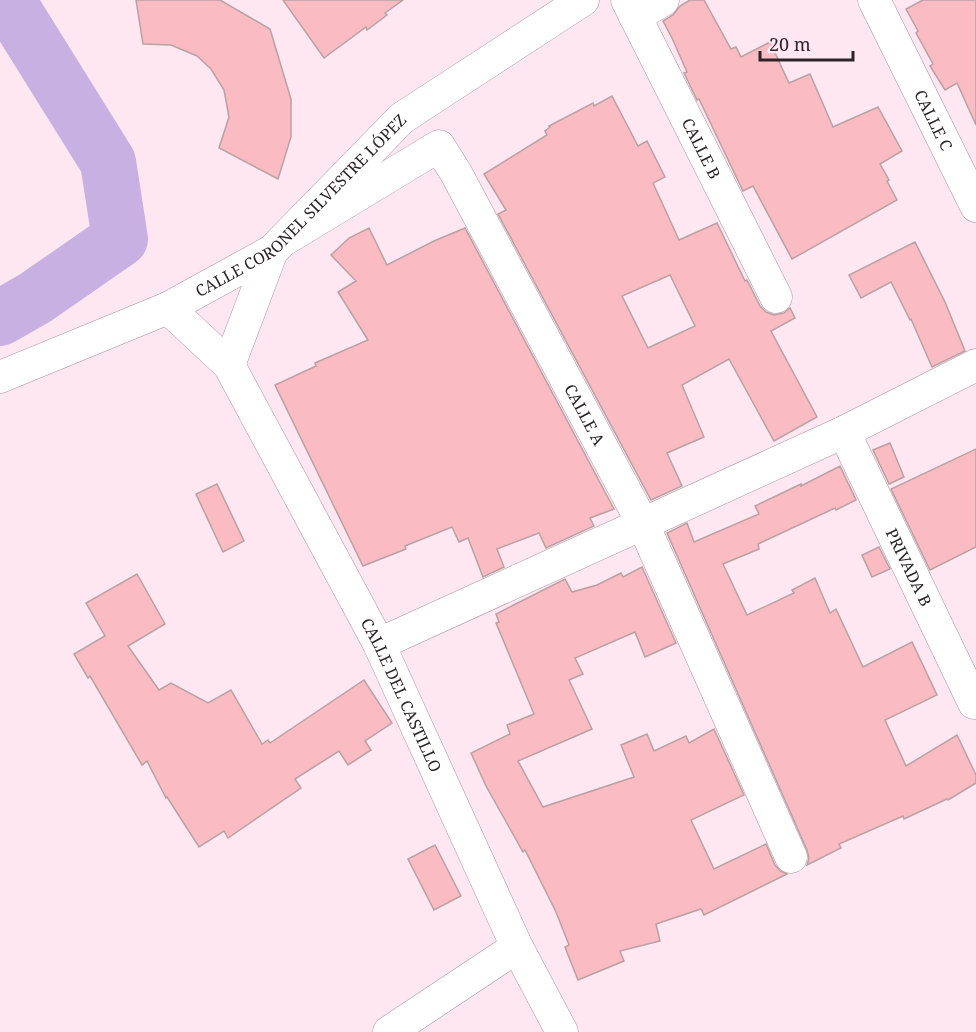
<svg xmlns="http://www.w3.org/2000/svg" width="976" height="1032" viewBox="0 0 976 1032" font-family="'Noto Serif',serif">
  <rect width="100%" height="100%" fill="#ffe7f2"/>
  <g fill="none" stroke-linecap="round" stroke-linejoin="round">
    <polyline stroke="#c8b0e3" stroke-width="56" points="0,318 35,298 120,239 108,162 7,0"/>
  </g>
  <g fill="#fabbc3" stroke="#b9a1a3" stroke-width="1.5" fill-rule="evenodd">
    <polygon points="136,0 220,0 270,29 291,99 291,137 278,179 219,148 229,117 224,90 211,69 197,56 171,45 143,44"/>
    <polygon points="283,0 403,0 385,13 387,15 367,30 366,27 324,58"/>
    <polygon points="690,0 704,0 731,49 736,47 741,57 770,42 789,83 810,74 833,127 878,107 902,151 880,164 889,180 887,181 897,200 792,259 753,186 743,191 699,99 697,100 684,73 687,72 672,38 663,21 673,15 680,6"/>
    <polygon points="923,0 976,0 976,125 957,83 945,90 930,66 933,64 916,33 918,31 906,9"/>
    <path d="M 612,96 L 638,146 L 647,141 L 665,177 L 653,183 L 679,240 L 717,223 L 745,281 L 747,280 L 760,306 L 766,312 L 774,315 L 784,313 L 790,308 L 795,318 L 771,331 L 817,417 L 774,441 L 729,359 L 682,385 L 704,437 L 667,453 L 682,486 L 651,500 L 498,214 L 506,210 L 484,174 L 547,135 L 545,131 L 550,127 L 549,126 L 593,103 L 594,106 ZM 670,275 L 695,326 L 648,348 L 622,296 Z"/>
    <polygon points="369,228 387,265 434,241 465,228 614,509 590,518 594,526 546,548 539,533 497,549 504,567 483,577 468,538 459,542 452,527 405,546 406,549 363,566 275,385 316,366 315,363 368,340 338,292 356,281 331,255 349,238"/>
    <polygon points="915,242 945,302 965,351 932,367 911,319 910,320 891,282 861,298 849,275"/>
    <polygon points="890,443 904,477 889,484 873,450"/>
    <polygon points="976,449 976,547 930,570 891,489"/>
    <polygon points="840,466 856,500 836,510 835,508 758,544 759,549 723,564 747,615 794,593 792,590 815,578 830,613 836,609 863,667 912,642 937,695 885,720 906,766 957,735 976,775 976,783 948,800 947,799 904,819 903,816 839,844 841,848 807,865 809,858 807,850 667,533 687,523 694,542 759,514 755,506 801,484 801,486"/>
    <polygon points="217,484 244,541 223,552 196,494"/>
    <polygon points="879,547 890,569 872,577 862,555"/>
    <polygon points="642,567 676,643 645,657 635,632 575,658 583,674 569,680 592,729 518,761 543,807 634,777 621,745 647,734 654,751 686,736 689,743 714,729 744,795 691,820 714,869 766,844 775,865 780,871 787,874 704,915 701,909 656,924 660,941 620,951 624,961 578,980 565,947 569,945 556,912 525,850 523,852 486,786 471,753 510,734 507,725 534,714 496,623 499,622 496,614 565,579 572,592 597,585 621,573 623,577"/>
    <polygon points="137,574 165,624 128,646 159,690 171,683 208,703 231,690 262,744 268,740 270,743 364,680 392,723 365,741 371,750 348,765 339,751 295,779 301,788 228,838 224,831 199,847 167,797 166,798 147,761 142,765 90,676 88,678 74,654 105,636 86,603"/>
    <polygon points="435,845 461,896 434,910 408,859"/>
  </g>
  <g fill="none" stroke-linecap="round" stroke-linejoin="round">
    <defs>
      <g id="minor">
        <path id="s1" d="M 627,0 L 776,297"/>
        <path id="s2" d="M 874,0 L 976,206"/>
        <polyline points="635,17 663,0"/>
        <path id="s3" d="M 282,241 L 439,146 L 456,173 L 643,524 L 791,857"/>
        <path id="s4" d="M 168,308 L 229,365 L 379,644 L 517,947 L 562,1032"/>
        <polyline points="229,365 272,251"/>
        <path id="s5" d="M 0,377 L 168,308 L 272,251 L 402,118 L 583,0"/>
        <path id="s6" d="M 844,432 L 974,703"/>
        <polyline points="379,644 844,432 976,365"/>
        <polyline points="389,1032 517,947"/>
      </g>
    </defs>
    <use href="#minor" stroke="#a8939d" stroke-width="33"/>
    <use href="#minor" stroke="#fff" stroke-width="32"/>
  </g>
  <g text-anchor="middle" dominant-baseline="central" stroke-width="4.5" stroke-linejoin="round" paint-order="stroke">
    <g font-size="16" fill="#2c2428" stroke="#ffe7f2">
      <text stroke="none"><textPath href="#s2" startOffset="134">CALLE C</textPath></text>
      <text stroke="none"><textPath href="#s1" startOffset="166">CALLE B</textPath></text>
      <text stroke="none"><textPath href="#s5" startOffset="351">CALLE CORONEL SILVESTRE LÓPEZ</textPath></text>
      <text stroke="none"><textPath href="#s3" startOffset="489">CALLE A</textPath></text>
      <text stroke="none"><textPath href="#s6" startOffset="150">PRIVADA B</textPath></text>
      <text stroke="none"><textPath href="#s4" startOffset="456">CALLE DEL CASTILLO</textPath></text>
    </g>
  </g>
  <path d="M760 51v9h93v-9" fill="none" stroke="#2c2428" stroke-width="3"/>
  <text x="769" y="51" font-size="18" fill="#2c2428" stroke="#ffe7f2" stroke-width="4.5" paint-order="stroke">20 m</text>
</svg>
